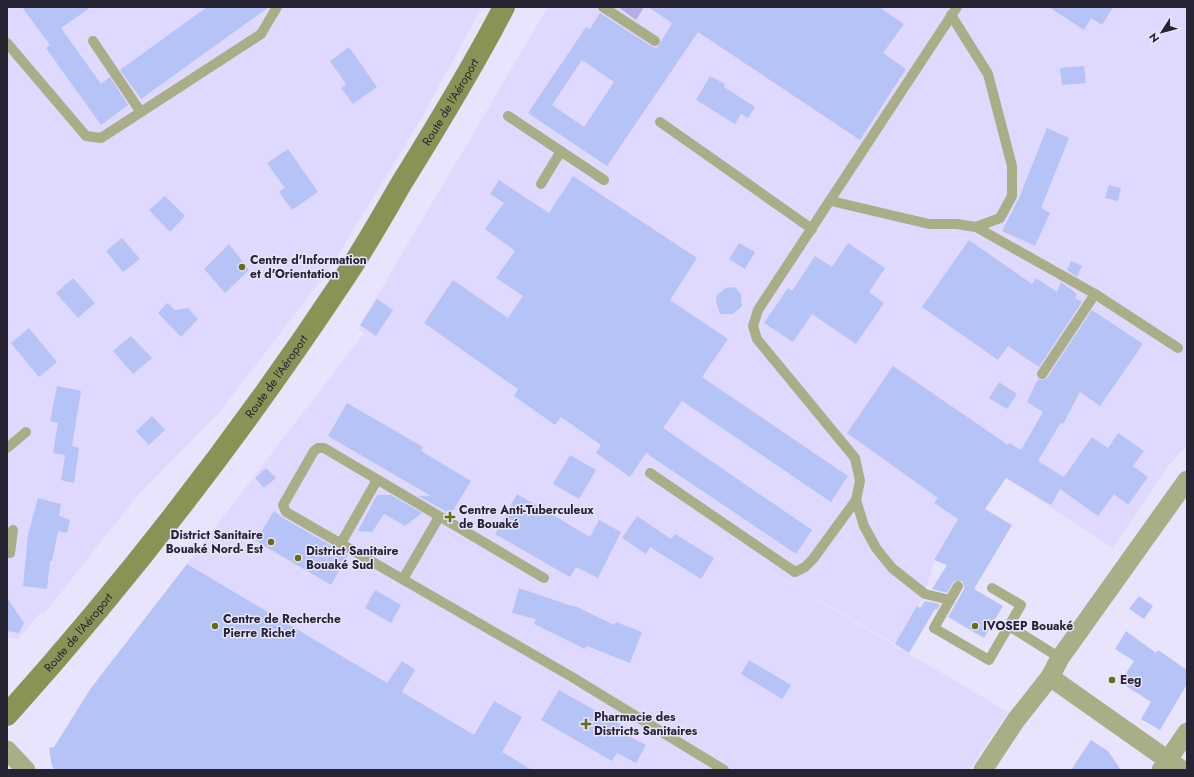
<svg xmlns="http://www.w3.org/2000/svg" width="1194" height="777" viewBox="0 0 1194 777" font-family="Jost,sans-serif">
  <rect width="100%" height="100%" fill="#e9e4fd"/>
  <g fill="#dfd8ff">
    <polygon points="7,7 482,7 422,117 331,267 219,413 137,496 44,614 41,612 18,639 7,637"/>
    <polygon points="548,7 1187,7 1187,445 1170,464 1113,548 1006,478 993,496 977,485 934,560 925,594 895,644 665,510 1008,712 969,770 532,770 187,564 364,333 358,329 360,325"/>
  </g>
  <polygon fill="#b7ace4" points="618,7 644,7 636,20"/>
  <g fill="#b6c3f6" fill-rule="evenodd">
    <polygon points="22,7 91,7 61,28 101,84 110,77 128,105 101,125 46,48 50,45"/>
    <polygon points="207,7 269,7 141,99 120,70"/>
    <path d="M 648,7 L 879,7 L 904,24 L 883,53 L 906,69 L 860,140 L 698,32 L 607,166 L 528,113 L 586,27 L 590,29 L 600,13 L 651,46 L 656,48 L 658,47 L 672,23 ZM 582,60 L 614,82 L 584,127 L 552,105 Z"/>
    <polygon points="1049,7 1113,7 1102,25 1091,18 1084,30"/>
    <polygon points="349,47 377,87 353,104 341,88 346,84 330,61"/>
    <polygon points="1084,66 1086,83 1062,85 1060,68"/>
    <polygon points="710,76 725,84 724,87 755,107 748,118 741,114 735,124 696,100"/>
    <polygon points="1047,128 1069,138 1041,208 1050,213 1035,246 1002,231 1019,198"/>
    <polygon points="288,149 318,192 292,210 279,192 285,188 267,163"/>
    <polygon points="573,176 697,258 670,300 728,339 702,377 848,476 831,502 682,401 663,428 812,530 796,554 646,453 630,477 596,453 601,445 561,417 555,425 514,396 518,389 424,323 453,280 508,318 523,296 496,278 515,251 485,229 504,203 490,194 499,180 549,213"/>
    <polygon points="1109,185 1121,188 1118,201 1105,198"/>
    <polygon points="165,196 185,216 170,232 149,210"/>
    <polygon points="122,238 140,259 123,272 106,251"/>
    <polygon points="969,240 1032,284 1036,278 1057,292 1061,282 1077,294 1075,298 1082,302 1039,367 1008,346 998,360 922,307"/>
    <polygon points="739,243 755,252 745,269 729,259"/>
    <polygon points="848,243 885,268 869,292 884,303 856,344 812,314 793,342 764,323 788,288 792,291 815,256 832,267"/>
    <polygon points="229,244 249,270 225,293 204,269"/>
    <polygon points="1071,261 1082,266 1077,277 1067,270"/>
    <polygon points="73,278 95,303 78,318 56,293"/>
    <polygon points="735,287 741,294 742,306 733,314 720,314 716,301 717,295 726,288"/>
    <polygon points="377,299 393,310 376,336 360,325"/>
    <polygon points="167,303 175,310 188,308 198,319 181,337 158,313"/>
    <polygon points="1092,310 1143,344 1100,406 1080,392 1063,424 1061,422 1038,461 1064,477 1092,437 1108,448 1118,433 1144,451 1133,466 1148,477 1128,505 1114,494 1098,516 1060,489 1051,505 1006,478 985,509 1012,525 974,589 1003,606 984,638 948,617 964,589 964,586 962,581 954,581 947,593 932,589 947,565 934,560 958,519 934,503 938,498 847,433 893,366 1008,445 1009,443 1021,450 1043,412 1027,402 1038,379 1042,380 1047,378"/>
    <polygon points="29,328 57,362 39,377 11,343"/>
    <polygon points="131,336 152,358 133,374 113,351"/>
    <polygon points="999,382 1017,394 1007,409 989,398"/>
    <polygon points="57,386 81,391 72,446 79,448 74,483 61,480 65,455 53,453 58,423 50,421"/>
    <polygon points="347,403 423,447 421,451 471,481 451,514 418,496 431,496 328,436"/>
    <polygon points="152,416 165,430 149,445 136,431"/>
    <polygon points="570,455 596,470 579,499 553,484"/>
    <polygon points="266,468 276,478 264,488 255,478"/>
    <polygon points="517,494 590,537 599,520 621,532 598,578 576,567 570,577 495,534"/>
    <polygon points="377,495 391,495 422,513 405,526 384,514 372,532 358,531"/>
    <polygon points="38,498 61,504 59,516 70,520 67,533 58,531 52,561 50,561 47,589 23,586 28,535"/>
    <polygon points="274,511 283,518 348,555 331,585 256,541"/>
    <polygon points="637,516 671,539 675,534 714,558 701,579 650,547 646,554 622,538"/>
    <polygon points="187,564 387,683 402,661 415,670 402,692 474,735 494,701 522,717 502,752 532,770 55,770 52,766 49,748 54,747 91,688"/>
    <polygon points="519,588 575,607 575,606 614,625 616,622 642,632 630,663 587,646 585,649 534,624 536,619 512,613"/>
    <polygon points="375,590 401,605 391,623 365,608"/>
    <polygon points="1139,596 1153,606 1144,619 1129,609"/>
    <polygon points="7,598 24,623 19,633 7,631"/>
    <polygon points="925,601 940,604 937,610 935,609 909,653 895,644 917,606 920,608"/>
    <polygon points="1126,631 1156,653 1158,650 1187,670 1187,684 1160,730 1141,719 1151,702 1120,682 1134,661 1115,649"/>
    <polygon points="749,660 791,685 782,699 741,674"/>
    <polygon points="559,690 630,730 627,735 646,745 636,763 617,753 612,761 541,720"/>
    <polygon points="1091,740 1108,751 1121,770 1071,770"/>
  </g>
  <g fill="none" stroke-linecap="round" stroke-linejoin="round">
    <g stroke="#a9ae87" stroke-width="10">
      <polyline points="603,7 655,41"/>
      <polyline points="93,41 140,111"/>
      <polyline points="7,43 86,136 101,138 261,34 277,7"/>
      <polyline points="508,116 604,180"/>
      <polyline points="660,122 812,229"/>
      <polyline points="541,184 561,151"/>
      <polyline points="831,201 929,224 957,224 976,227 1000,218 1012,196 1012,166 988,74 951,15"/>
      <polyline points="976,227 1095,294 1178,348"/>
      <polyline points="1042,374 1095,294"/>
      <polyline points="7,448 26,432"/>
      <polyline points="650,473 795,572 805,567 813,559 856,500 860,481 855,458 757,339 753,326 758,310 957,7"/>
      <polyline points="856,500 864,526 876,548 892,568 925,594 950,600"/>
      <polyline points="341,543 377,480"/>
      <polyline points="7,553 10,553 13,530"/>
      <polyline points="544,578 324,448 318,448 314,451 283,505 286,512 572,677 724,770"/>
      <polyline points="403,579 439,517"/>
      <polyline points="958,586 934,628 989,660 1021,605 992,588"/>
      <polyline points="1009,626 1060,658"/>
    </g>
    <g stroke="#a9ae87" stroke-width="19">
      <polyline points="1050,677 1182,770"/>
      <polyline points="7,750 26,770"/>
      <polyline points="983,770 1016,720 1050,677 1060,658 1187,480"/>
      <polyline points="1161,770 1187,732"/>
    </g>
    <path stroke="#8b9255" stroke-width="22" id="s1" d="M 7,715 C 130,578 243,431 345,277 C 365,247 383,215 401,184 C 437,126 473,67 504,7"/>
  </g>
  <g fill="#676d12" stroke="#e9e4fd" stroke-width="1.5">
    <circle cx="242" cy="267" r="4"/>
    <path d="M448 511h4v4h4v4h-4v4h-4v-4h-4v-4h4z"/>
    <circle cx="271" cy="542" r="4"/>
    <circle cx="298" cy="558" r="4"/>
    <circle cx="215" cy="626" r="4"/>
    <circle cx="975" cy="626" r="4"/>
    <circle cx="1112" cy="680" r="4"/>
    <path d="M584 718h4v4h4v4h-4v4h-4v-4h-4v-4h4z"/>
  </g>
  <g text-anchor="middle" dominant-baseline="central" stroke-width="3" stroke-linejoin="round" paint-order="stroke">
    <g font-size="12" fill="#262332" stroke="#e9e4fd">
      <text stroke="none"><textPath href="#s1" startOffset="758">Route de l'Aéroport</textPath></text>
      <text stroke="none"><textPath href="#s1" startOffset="433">Route de l'Aéroport</textPath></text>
      <text stroke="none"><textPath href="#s1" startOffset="109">Route de l'Aéroport</textPath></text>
    </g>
    <g font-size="12" font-weight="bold" fill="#262332" stroke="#e9e4fd" text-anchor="start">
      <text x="250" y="260">Centre d'Information<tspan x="250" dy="14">et d'Orientation</tspan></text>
      <text x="459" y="510">Centre Anti-Tuberculeux<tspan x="459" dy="14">de Bouaké</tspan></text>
      <text x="263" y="535" text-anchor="end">District Sanitaire<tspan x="263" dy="14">Bouaké Nord- Est</tspan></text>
      <text x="306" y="551">District Sanitaire<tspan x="306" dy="14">Bouaké Sud</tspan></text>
      <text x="223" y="619">Centre de Recherche<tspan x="223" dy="14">Pierre Richet</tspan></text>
      <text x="983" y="626">IVOSEP Bouaké</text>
      <text x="1120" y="680">Eeg</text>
      <text x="594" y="717">Pharmacie des<tspan x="594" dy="14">Districts Sanitaires</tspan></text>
    </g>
  </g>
  <rect width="1194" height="777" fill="none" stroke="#262332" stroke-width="16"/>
  <g transform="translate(1162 32) rotate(234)" stroke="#e9e4fd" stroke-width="3" paint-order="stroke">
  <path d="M0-3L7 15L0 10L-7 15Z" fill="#262332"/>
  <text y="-6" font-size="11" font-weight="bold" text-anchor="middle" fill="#262332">N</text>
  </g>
</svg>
